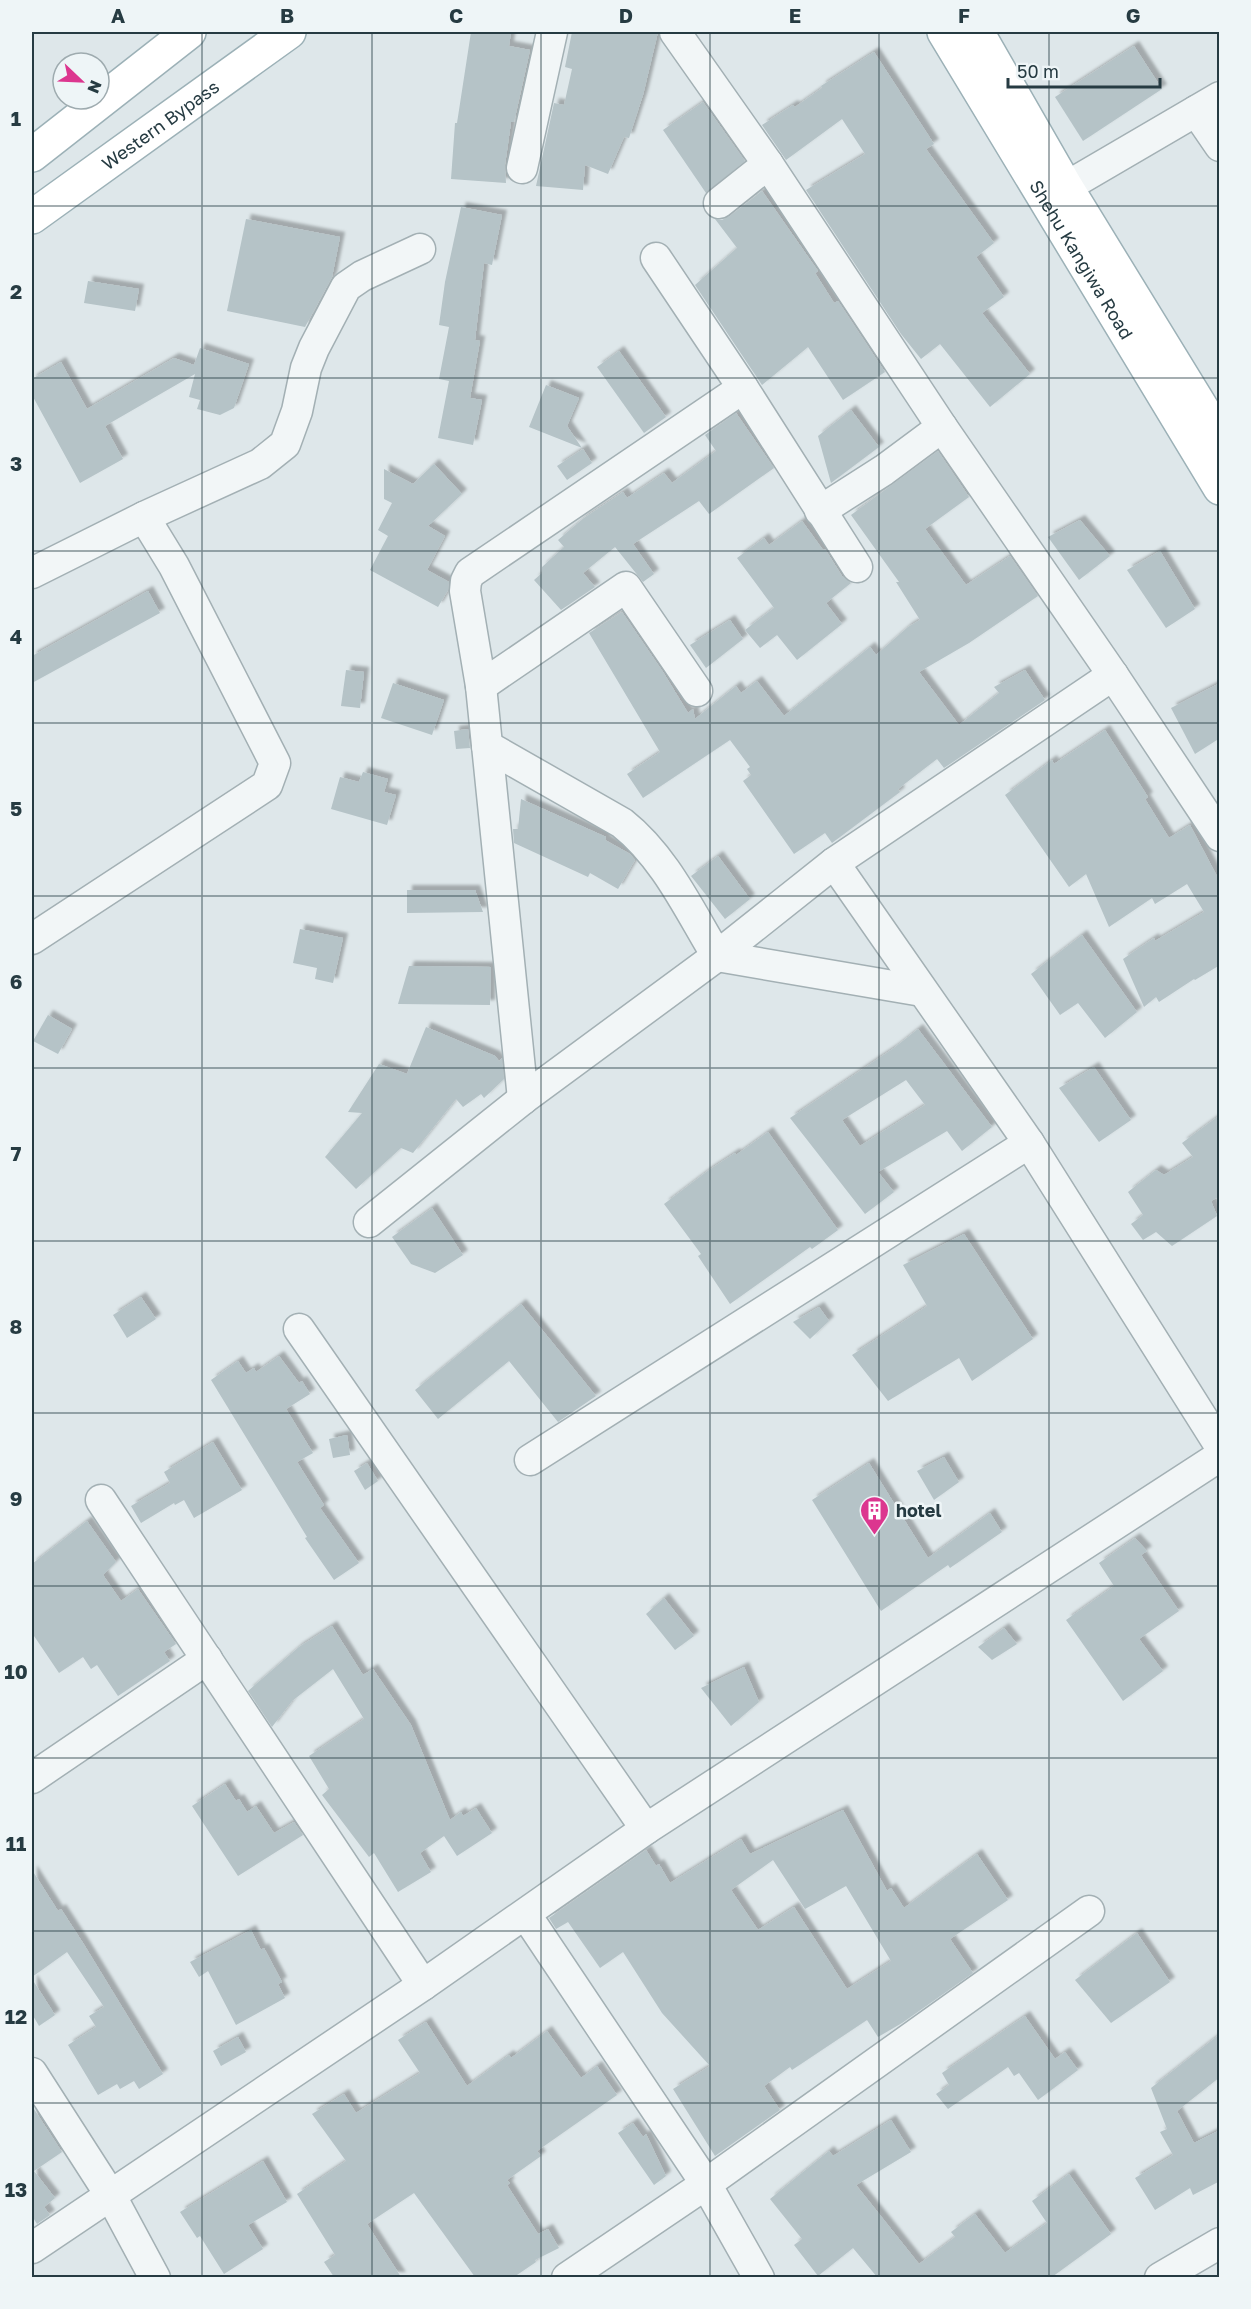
<svg xmlns="http://www.w3.org/2000/svg" width="1251" height="2309" viewBox="0 0 1251 2309" font-family="'Golos Text',sans-serif">
  <defs>
    <filter id="shadow"><feDropShadow dx="5" dy="-5" stdDeviation="1.5" flood-color="#0004"/></filter>
  </defs>
  <rect width="100%" height="100%" fill="#dee7ea"/>
  <g fill="#b5c3c7" fill-rule="evenodd" filter="url(#shadow)">
    <polygon points="471,32 511,32 509,46 530,50 514,122 511,122 505,165 506,183 451,179 455,123 457,123"/>
    <polygon points="572,32 658,32 643,95 629,138 624,137 608,174 585,165 583,190 536,186 554,103 564,105 572,69 565,67"/>
    <polygon points="1134,46 1162,89 1083,141 1055,97"/>
    <polygon points="874,52 934,144 926,149 994,243 976,257 1004,297 982,313 1030,374 990,407 940,344 921,359 901,334 806,190 865,154 842,119 786,160 762,125 793,105 795,107 822,88 821,86"/>
    <polygon points="703,102 745,161 706,193 663,130"/>
    <polygon points="762,191 818,271 815,273 834,303 838,301 885,372 843,400 808,347 762,385 695,285 737,248 715,219 722,220 730,216"/>
    <polygon points="461,207 502,215 492,265 484,263 475,340 480,341 470,398 482,400 473,445 438,438 449,381 439,379 449,327 439,325 445,282"/>
    <polygon points="246,219 340,237 332,277 305,327 227,311"/>
    <polygon points="88,281 139,289 135,311 84,303"/>
    <polygon points="200,348 249,364 234,408 220,415 197,409 200,400 189,397 195,374 105,426 123,459 80,483 32,395 32,379 61,362 87,409 174,358 194,365"/>
    <polygon points="619,351 666,417 644,433 597,367"/>
    <polygon points="546,385 579,398 567,426 582,448 529,427"/>
    <polygon points="851,410 879,447 831,483 818,436"/>
    <polygon points="736,413 774,468 709,514 699,501 633,544 654,574 643,582 615,547 583,573 595,587 561,610 534,580 542,573 542,567 564,547 558,540 584,518 623,492 627,498 664,473 672,483 716,451 705,435"/>
    <polygon points="583,449 592,463 567,480 557,466"/>
    <polygon points="938,451 969,497 925,529 966,585 1010,556 1038,596 969,643 919,672 959,725 999,693 994,687 1025,670 1045,700 944,768 937,759 898,789 900,792 832,843 825,833 794,854 743,781 751,775 747,769 750,767 730,740 643,798 627,774 660,752 589,633 622,612 663,672 688,713 693,709 695,719 736,686 741,693 757,681 784,716 870,647 876,655 908,627 920,620 896,582 899,582 851,515"/>
    <polygon points="434,464 462,494 428,526 445,536 427,570 449,582 448,590 438,607 370,570 388,536 378,530 392,503 384,499 384,469 413,484"/>
    <polygon points="1080,520 1110,556 1079,580 1048,537"/>
    <polygon points="802,521 823,550 825,549 842,576 851,583 826,603 842,624 797,660 777,635 760,648 745,630 774,608 737,558 764,538 769,545"/>
    <polygon points="1160,551 1195,609 1166,628 1127,570"/>
    <polygon points="148,591 160,613 32,683 32,656"/>
    <polygon points="730,620 743,639 706,668 690,645"/>
    <polygon points="346,670 364,672 360,708 341,706"/>
    <polygon points="393,683 444,700 432,735 381,718"/>
    <polygon points="1220,683 1220,738 1195,754 1171,708"/>
    <polygon points="468,729 470,748 456,749 454,731"/>
    <polygon points="1105,730 1148,797 1145,799 1169,838 1190,825 1220,882 1220,965 1195,980 1194,979 1159,1002 1156,997 1144,1007 1123,959 1154,938 1155,941 1204,912 1187,884 1155,904 1152,898 1109,927 1086,874 1069,887 1005,795 1052,760 1054,764"/>
    <polygon points="363,772 388,779 384,792 396,795 387,825 331,809 340,777 359,782"/>
    <polygon points="521,799 606,837 605,840 630,854 635,860 618,889 590,873 588,877 514,843 513,829 518,829"/>
    <polygon points="718,856 750,899 725,919 691,876"/>
    <polygon points="407,890 475,890 483,912 407,913"/>
    <polygon points="300,929 343,938 333,983 315,979 317,968 293,963"/>
    <polygon points="1082,935 1137,1012 1105,1038 1078,1003 1060,1015 1031,974"/>
    <polygon points="409,966 491,967 490,1005 398,1004"/>
    <polygon points="48,1015 72,1029 58,1054 33,1041"/>
    <polygon points="426,1027 495,1056 499,1061 502,1058 504,1079 484,1098 481,1094 463,1107 456,1099 413,1153 401,1148 356,1189 325,1157 362,1113 348,1112 379,1064 407,1074"/>
    <path d="M 918,1029 L 992,1127 L 962,1151 L 947,1131 L 878,1172 L 894,1192 L 865,1214 L 790,1118 L 894,1048 ZM 906,1080 L 925,1105 L 860,1146 L 842,1120 Z"/>
    <polygon points="1094,1067 1131,1120 1099,1142 1059,1088"/>
    <polygon points="1220,1115 1220,1196 1211,1201 1217,1216 1172,1246 1156,1232 1143,1240 1131,1224 1143,1215 1128,1192 1156,1170 1164,1175 1193,1157 1182,1143"/>
    <polygon points="768,1132 838,1230 812,1249 810,1247 730,1304 698,1256 701,1254 664,1204 709,1170 735,1153 736,1155"/>
    <polygon points="432,1208 463,1255 435,1273 411,1264 392,1237"/>
    <polygon points="964,1234 1033,1339 972,1381 959,1358 888,1401 852,1355 927,1306 903,1265"/>
    <polygon points="141,1297 156,1319 127,1338 113,1315"/>
    <polygon points="521,1304 596,1396 558,1422 509,1361 438,1419 415,1390"/>
    <polygon points="819,1307 829,1321 810,1339 793,1322"/>
    <polygon points="279,1356 299,1383 302,1381 310,1394 286,1409 313,1453 297,1462 324,1505 320,1508 359,1563 334,1580 305,1538 307,1537 211,1380 238,1361 246,1373 254,1368 256,1372"/>
    <polygon points="347,1435 350,1455 333,1458 329,1439"/>
    <polygon points="213,1442 242,1490 194,1518 184,1500 175,1505 174,1503 141,1523 131,1506 170,1483 164,1472"/>
    <polygon points="944,1457 959,1482 934,1500 917,1471"/>
    <polygon points="367,1463 378,1481 365,1490 354,1471"/>
    <polygon points="869,1463 928,1558 990,1513 1002,1532 950,1568 948,1565 881,1611 812,1500"/>
    <polygon points="87,1521 116,1562 103,1575 121,1601 138,1589 176,1644 164,1652 170,1661 118,1696 97,1665 91,1669 83,1657 59,1673 32,1633 32,1564"/>
    <polygon points="1135,1538 1147,1551 1141,1555 1179,1611 1139,1639 1163,1671 1123,1701 1066,1620 1114,1586 1099,1563"/>
    <polygon points="664,1598 694,1636 675,1650 646,1614"/>
    <polygon points="332,1626 363,1675 373,1669 411,1725 450,1820 461,1812 463,1816 476,1808 492,1833 457,1856 444,1836 420,1853 431,1872 398,1892 374,1853 369,1857 322,1795 329,1789 309,1756 364,1719 333,1669 292,1701 272,1727 248,1691 299,1647"/>
    <polygon points="1004,1628 1017,1644 992,1660 978,1647"/>
    <polygon points="744,1667 759,1702 731,1726 701,1688"/>
    <polygon points="225,1784 236,1801 239,1799 247,1812 256,1806 274,1833 294,1822 303,1835 238,1876 192,1806"/>
    <path d="M 843,1810 L 887,1891 L 891,1888 L 904,1908 L 977,1854 L 1008,1900 L 950,1939 L 973,1973 L 902,2023 L 878,2037 L 867,2020 L 792,2070 L 790,2067 L 764,2086 L 780,2110 L 715,2156 L 673,2089 L 710,2066 L 662,2013 L 623,1952 L 600,1968 L 568,1922 L 556,1929 L 549,1918 L 646,1850 L 656,1866 L 659,1864 L 670,1883 L 741,1839 L 750,1854 ZM 773,1860 L 805,1909 L 846,1886 L 891,1961 L 847,1989 L 794,1907 L 758,1930 L 731,1890 Z"/>
    <polygon points="32,1870 58,1911 61,1909 83,1943 163,2074 139,2089 134,2081 120,2089 117,2084 98,2095 68,2045 96,2027 89,2016 104,2007 67,1952 32,1977"/>
    <polygon points="251,1930 261,1950 264,1948 282,1982 278,1984 285,1998 236,2025 208,1971 199,1977 190,1962"/>
    <polygon points="1137,1933 1170,1982 1111,2023 1075,1980"/>
    <polygon points="32,1979 55,2015 39,2026 32,2014"/>
    <polygon points="1025,2016 1055,2059 1065,2052 1078,2070 1038,2100 1019,2073 1014,2076 1008,2067 948,2109 936,2094 949,2085 942,2073"/>
    <polygon points="426,2022 467,2086 509,2055 511,2058 547,2031 581,2078 597,2066 617,2095 537,2151 541,2156 507,2180 510,2183 507,2185 538,2234 548,2229 559,2248 535,2260 536,2262 514,2277 475,2277 414,2193 367,2224 401,2277 334,2277 324,2262 335,2255 297,2194 346,2161 312,2114 344,2094 356,2113 420,2073 398,2040"/>
    <polygon points="1220,2034 1220,2077 1177,2111 1194,2143 1220,2130 1220,2181 1193,2195 1190,2188 1155,2210 1135,2178 1173,2155 1160,2132 1167,2129 1151,2088"/>
    <polygon points="238,2037 246,2052 221,2066 213,2051"/>
    <polygon points="32,2106 62,2152 34,2171 55,2198 44,2207 50,2215 37,2224 32,2216"/>
    <polygon points="891,2120 911,2152 856,2185 919,2264 955,2237 951,2232 975,2214 1005,2253 1047,2223 1032,2201 1069,2174 1111,2234 1052,2277 877,2277 853,2248 818,2276 794,2245 802,2239 770,2199 829,2151 833,2156"/>
    <polygon points="633,2123 643,2137 646,2134 666,2176 654,2185 618,2133"/>
    <polygon points="263,2161 287,2202 248,2225 263,2249 224,2274 200,2236 197,2238 180,2212"/>
  </g>
  <g fill="none" stroke-linecap="round" stroke-linejoin="round">
    <defs>
      <g id="minor">
        <polyline points="675,32 768,164 719,203"/>
        <polyline points="1196,111 1220,146"/>
        <polyline points="768,164 942,427 1113,675 1220,836"/>
        <polyline points="522,168 552,32"/>
        <polyline points="1066,187 1220,97"/>
        <polyline points="656,258 743,388 857,567"/>
        <polyline points="820,511 884,470 942,427"/>
        <polyline points="32,573 144,517 260,464 285,444 297,411 306,368 314,348 346,287 362,276 420,249"/>
        <polyline points="481,686 626,587 697,691"/>
        <path d="M 487,746 L 622,823 C 665,857 689,910 717,956 L 922,991"/>
        <polyline points="834,863 1029,1143 1220,1446"/>
        <polyline points="32,939 267,785 275,763 174,566 144,517"/>
        <polyline points="523,1099 481,686 465,591 466,581 470,573 743,388"/>
        <polyline points="369,1222 523,1099 717,956 834,863 1113,675"/>
        <polyline points="299,1329 646,1829"/>
        <polyline points="530,1460 1029,1143"/>
        <polyline points="101,1500 423,1985"/>
        <polyline points="32,1778 207,1659"/>
        <polyline points="526,1915 706,2184 759,2278"/>
        <polyline points="32,2073 111,2196 155,2278"/>
        <polyline points="32,2248 423,1985 646,1829 1220,1456"/>
        <polyline points="567,2278 706,2184 1089,1911"/>
        <polyline points="1160,2278 1220,2243"/>
      </g>
      <g id="major">
        <path id="s1" d="M 944,32 L 1220,488"/>
        <polyline points="977,32 1066,187 1220,438"/>
        <polyline points="32,155 189,32"/>
        <path id="s2" d="M 32,217 L 289,32"/>
      </g>
    </defs>
    <use href="#minor" stroke="#a3b0b4" stroke-width="33"/>
    <use href="#major" stroke="#9cb1b7" stroke-width="36"/>
    <use href="#minor" stroke="#f2f6f7" stroke-width="30"/>
    <use href="#major" stroke="#fff" stroke-width="33"/>
  </g>
  <path fill="none" stroke="#263b42" stroke-width="1.5" stroke-opacity="0.55" d="M 202,32 L 202,2278M 372,32 L 372,2278M 541,32 L 541,2278M 710,32 L 710,2278M 879,32 L 879,2278M 1049,32 L 1049,2278M 32,206 L 1220,206M 32,378 L 1220,378M 32,551 L 1220,551M 32,723 L 1220,723M 32,896 L 1220,896M 32,1068 L 1220,1068M 32,1241 L 1220,1241M 32,1413 L 1220,1413M 32,1586 L 1220,1586M 32,1758 L 1220,1758M 32,1931 L 1220,1931M 32,2103 L 1220,2103"/>
  <defs>
    <symbol id="building-pin" viewBox="-11 -11 22 30"><path d="M0 17L-7.5 6A9.5 9.5 0 1 1 7.5 6Z" fill="#dc368f" stroke="#eef5f7"/><path d="M-4-6H4V6H1V3H-1V6H-4ZM-2.5-4.3h1.7v1.8h-1.7ZM.8-4.3h1.7v1.8H.8ZM-2.5-1h1.7V.8h-1.7ZM.8-1h1.7V.8H.8Z" fill="#fff"/></symbol>
  </defs>
  <g fill-rule="evenodd">
    <use href="#building-pin" x="858" y="1494" width="33" height="45"/>
  </g>
  <g text-anchor="middle" dominant-baseline="central" stroke-width="5" stroke-linejoin="round" paint-order="stroke">
    <g font-size="18" fill="#263b42" stroke="#eef5f7">
      <text stroke="none"><textPath href="#s2" startOffset="158">Western Bypass</textPath></text>
      <text stroke="none"><textPath href="#s1" startOffset="266">Shehu Kangiwa Road</textPath></text>
    </g>
    <g font-size="18" font-weight="bold" fill="#263b42" stroke="#eef5f7" text-anchor="start">
      <text x="896" y="1510">hotel</text>
    </g>
  </g>
  <rect width="1251" height="2309" fill="none" stroke="#eef5f7" stroke-width="66"/>
  <g transform="translate(81 81) rotate(113)"><circle r="28" fill="#eef5f7" stroke="#9eabaf" stroke-width="1.5"/>
  <path d="M0-4.5L10 22L0 15L-10 22Z" fill="#dc368f"/>
  <text y="-9" font-size="16" font-weight="bold" text-anchor="middle" fill="#263b42">N</text>
  </g>
  <path d="M1008 78v9h152v-9" fill="none" stroke="#263b42" stroke-width="3"/>
  <text x="1017" y="78" font-size="18" fill="#263b42" stroke="#eef5f7" stroke-width="4.5" paint-order="stroke">50 m</text>
  <rect x="33" y="33" width="1185" height="2243" fill="none" stroke="#263b42" stroke-width="2"/>
  <g font-size="20" text-anchor="middle" font-weight="bold" fill="#263b42">
    <text x="118" y="23">A</text>
    <text x="287" y="23">B</text>
    <text x="456" y="23">C</text>
    <text x="626" y="23">D</text>
    <text x="795" y="23">E</text>
    <text x="964" y="23">F</text>
    <text x="1133" y="23">G</text>
    <text x="16" y="126">1</text>
    <text x="16" y="299">2</text>
    <text x="16" y="471">3</text>
    <text x="16" y="644">4</text>
    <text x="16" y="816">5</text>
    <text x="16" y="989">6</text>
    <text x="16" y="1161">7</text>
    <text x="16" y="1334">8</text>
    <text x="16" y="1506">9</text>
    <text x="16" y="1679">10</text>
    <text x="16" y="1851">11</text>
    <text x="16" y="2024">12</text>
    <text x="16" y="2197">13</text>
  </g>
</svg>
